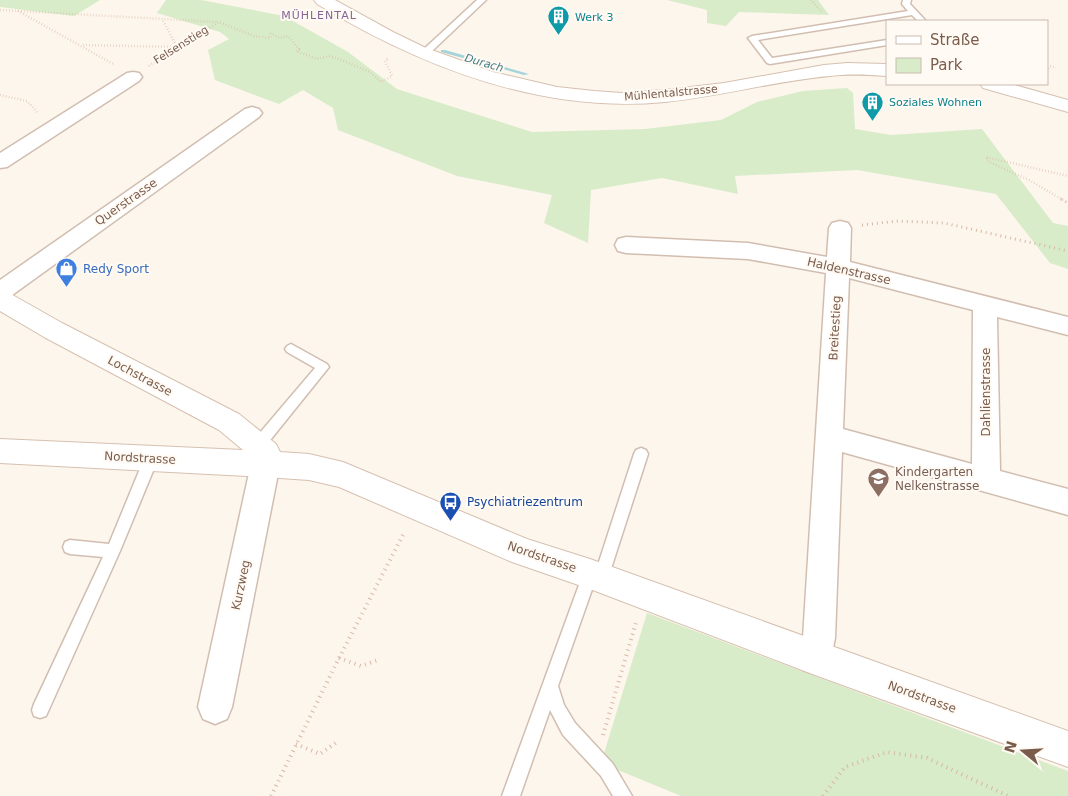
<svg xmlns="http://www.w3.org/2000/svg" width="1068" height="796" viewBox="0 0 1068 796" font-family="'DejaVu Sans',sans-serif">
  <rect width="100%" height="100%" fill="#fdf6ec"/>
  <g fill="#d8ecc9">
    <polygon points="0,0 100,0 74,16 0,7"/>
    <polygon points="166,0 201,0 284,16 348,52 397,89 532,132 645,129 721,120 757,102 803,91 847,88 853,93 855,129 891,135 982,129 1053,223 1068,226 1068,269 1050,263 996,194 857,170 735,176 738,194 662,178 591,190 588,243 544,223 552,195 457,176 338,130 333,108 303,90 279,104 215,80 208,50 229,39 220,32 157,13"/>
    <polygon points="667,0 818,0 829,15 739,12 726,26 707,23 707,10"/>
    <polygon points="647,613 1068,771 1068,796 681,796 601,763"/>
  </g>
  <g fill="none" stroke-linecap="round" stroke-linejoin="round">
    <polygon fill="#a5d3da" fill-rule="evenodd" points="441,50 445,50 529,74 524,75 441,52"/>
    <defs>
      <g id="lane">
        <polygon points="477,0 486,0 431,52 415,54 415,50 425,48"/>
        <polygon points="903,0 911,0 910,4 926,21 918,21 912,15 758,40 772,58 887,40 887,45 770,64 767,63 748,38 752,36 908,11 902,4"/>
        <polygon points="291,344 327,364 329,367 263,449 258,451 253,449 251,445 253,441 315,368 287,352 285,349 287,346"/>
        <polygon points="641,448 646,450 648,454 608,578 606,583 601,585 595,581 558,686 564,705 575,723 613,764 632,796 613,796 601,776 563,735 550,710 520,796 502,796 583,574 585,569 590,567 596,571 634,454 636,450"/>
        <polygon points="151,453 156,455 158,459 120,551 46,716 40,718 34,716 32,710 34,704 103,557 70,554 65,552 63,547 65,542 70,540 109,544 144,459 146,455"/>
      </g>
      <g id="street">
        <polygon points="133,72 139,73 142,77 139,81 7,167 0,168 0,153 127,73"/>
        <polygon points="252,107 259,109 262,113 259,117 8,298 0,301 0,280 245,109"/>
        <path d="M 840,221 L 848,223 L 851,228 L 850,262 L 1068,317 L 1068,335 L 997,317 L 1000,471 L 1068,489 L 1068,515 L 842,452 L 835,638 L 831,658 L 827,670 L 815,674 L 803,670 L 799,658 L 803,638 L 826,273 L 748,259 L 626,253 L 618,251 L 615,245 L 618,239 L 626,237 L 748,243 L 827,257 L 829,228 L 832,223 ZM 849,278 L 973,310 L 972,464 L 843,429 Z"/>
        <polygon points="265,452 275,456 279,464 277,479 232,707 227,719 215,724 203,719 198,707 251,464 255,456"/>
      </g>
      <g id="secondary">
        <path d="M 314,0 L 335,0 L 393,32 L 426,48 L 493,72 L 557,87 L 594,91 L 622,93 L 665,90 L 724,83 L 824,65 L 847,63 L 887,64 L 887,76 C 872,75 856,74 841,75 C 782,79 724,96 665,102 C 541,114 421,67 317,4 Z"/>
        <polygon points="980,84 1011,84 1068,100 1068,112 983,88"/>
        <polygon points="0,290 9,293 62,323 239,414 276,444 280,452 309,454 343,462 527,539 590,559 1068,731 1068,767 815,675 590,589 512,562 339,487 309,480 265,477 0,463 0,439 243,450 219,430 44,337 0,311"/>
      </g>
    </defs>
    <use href="#lane" stroke="#d1beb0" stroke-width="3"/>
    <use href="#street" stroke="#d1beb0" stroke-width="3"/>
    <use href="#secondary" stroke="#d6c0b0" stroke-width="2"/>
    <g stroke="#d9b8a5" stroke-width="2.5" stroke-dasharray="0.5 2.5" stroke-linecap="butt">
      <polyline points="811,0 822,12"/>
      <polyline points="0,10 218,22"/>
      <polyline points="18,11 115,65"/>
      <polyline points="83,45 177,47 162,19"/>
      <polyline points="149,66 219,22 254,36 270,38 271,33 279,38 288,36 299,49 296,51 317,59 329,56 341,60 370,72 381,82 392,76 385,61 389,58"/>
      <polyline points="1047,71 1050,66 1056,68"/>
      <polyline points="0,95 27,101 38,113"/>
      <polyline points="1063,200 1029,180 989,162 986,157 1068,176"/>
    </g>
    <g stroke="#d9b8a5" stroke-width="3" stroke-dasharray="1 4" stroke-linecap="butt">
      <polyline points="1061,199 1068,203"/>
      <polyline points="862,225 898,221 944,223 1068,251"/>
    </g>
    <g stroke="#d9b8a5" stroke-width="4" stroke-dasharray="1 4.5" stroke-linecap="butt">
      <polyline points="339,658 361,666 378,660"/>
      <polyline points="603,735 637,619"/>
      <polyline points="296,744 320,754 337,742"/>
      <polyline points="271,796 339,658 404,533"/>
      <polyline points="823,796 845,767 887,752 927,758 1008,796"/>
    </g>
    <use href="#lane" fill="#fff" fill-rule="evenodd"/>
    <use href="#street" fill="#fff" fill-rule="evenodd"/>
    <use href="#secondary" fill="#fff" fill-rule="evenodd"/>
  </g>
  <defs>
    <symbol id="building-pin" viewBox="-11 -11 22 30"><path d="M0 17L-7.5 6A9.5 9.5 0 1 1 7.5 6Z" fill="#0f9aa8" stroke="#fffaf3"/><path d="M-4-6H4V6H1V3H-1V6H-4ZM-2.5-4.3h1.7v1.8h-1.7ZM.8-4.3h1.7v1.8H.8ZM-2.5-1h1.7V.8h-1.7ZM.8-1h1.7V.8H.8Z" fill="#fff"/></symbol>
    <symbol id="shop-pin" viewBox="-11 -11 22 30"><path d="M0 17L-7.5 6A9.5 9.5 0 1 1 7.5 6Z" fill="#3f7fe0" stroke="#fffaf3"/><path d="M-5-2.5h2.3a2.7 3.5 0 0 1 5.4 0H5L5.5 6h-11ZM-1.5-2.5h3a1.5 2.3 0 0 0-3 0Z" fill="#fff"/></symbol>
    <symbol id="school-pin" viewBox="-11 -11 22 30"><path d="M0 17L-7.5 6A9.5 9.5 0 1 1 7.5 6Z" fill="#8d6e63" stroke="#fffaf3"/><path d="M0-5L7-2L0 1L-7-2ZM-4 1L0 2.5L4 1V4Q0 6-4 4Z" fill="#fff"/></symbol>
    <symbol id="bus-pin" viewBox="-11 -11 22 30"><path d="M0 17L-7.5 6A9.5 9.5 0 1 1 7.5 6Z" fill="#1a4fb4" stroke="#fffaf3"/><path d="M-5-6H5V4H4V6H2V4H-2V6H-4V4H-5ZM-3.5-4V0h7V-4ZM-3.5 1.2v1.5H-2V1.2ZM2 1.2v1.5H3.5V1.2Z" fill="#fff"/></symbol>
  </defs>
  <g fill-rule="evenodd">
    <use href="#building-pin" x="546" y="4" width="25" height="34"/>
    <use href="#building-pin" x="860" y="90" width="25" height="34"/>
    <use href="#shop-pin" x="54" y="256" width="25" height="34"/>
    <use href="#school-pin" x="866" y="466" width="25" height="34"/>
    <use href="#bus-pin" x="438" y="490" width="25" height="34"/>
  </g>
  <g text-anchor="middle" dominant-baseline="central" stroke-width="4" stroke-linejoin="round" paint-order="stroke">
    <g font-size="11" letter-spacing="1" fill="#846695" stroke="#fffaf3">
      <text x="319" y="15">MÜHLENTAL</text>
    </g>
    <g font-size="11" fill="#0d838f" stroke="#fffaf3" text-anchor="start">
      <text x="575" y="17">Werk 3</text>
      <text x="889" y="102">Soziales Wohnen</text>
    </g>
    <g font-size="11" fill="#7a5c4d" stroke="#fffaf3">
      <text transform="translate(181 45) rotate(-32)">Felsenstieg</text>
      <text transform="translate(671 93) rotate(-5)">Mühlentalstrasse</text>
    </g>
    <g font-size="11" font-style="italic" fill="#437c86" stroke="#fffaf3">
      <text transform="translate(484 63) rotate(16)">Durach</text>
    </g>
    <g font-size="12" fill="#7a5c4d" stroke="#fffaf3">
      <text transform="translate(126 202) rotate(-35)">Querstrasse</text>
      <text transform="translate(849 271) rotate(13)">Haldenstrasse</text>
      <text transform="translate(835 328) rotate(-87)">Breitestieg</text>
      <text transform="translate(140 376) rotate(28)">Lochstrasse</text>
      <text transform="translate(986 392) rotate(-90)">Dahlienstrasse</text>
      <text transform="translate(140 458) rotate(3)">Nordstrasse</text>
      <text transform="translate(542 557) rotate(19)">Nordstrasse</text>
      <text transform="translate(241 585) rotate(-78)">Kurzweg</text>
      <text transform="translate(922 697) rotate(20)">Nordstrasse</text>
    </g>
    <g font-size="12" fill="#366cbe" stroke="#fffaf3" text-anchor="start">
      <text x="83" y="269">Redy Sport</text>
    </g>
    <g font-size="12" fill="#785e54" stroke="#fffaf3" text-anchor="start">
      <text x="895" y="472">Kindergarten<tspan x="895" dy="14">Nelkenstrasse</tspan></text>
    </g>
    <g font-size="12" fill="#164399" stroke="#fffaf3" text-anchor="start">
      <text x="467" y="502">Psychiatriezentrum</text>
    </g>
  </g>
  <rect x="886" y="20" width="162" height="65" fill="#fffaf3" stroke="#cabbb1"/>
  <rect x="896" y="36" width="25" height="8" fill="#ffffff" stroke="#cabbb1"/>
  <text x="930" y="45" font-size="15" fill="#7a5c4d">Straße</text>
  <rect x="896" y="58" width="25" height="15" fill="#d8ecc9" stroke="#cabbb1"/>
  <text x="930" y="70" font-size="15" fill="#7a5c4d">Park</text>
  <g transform="translate(1023 751) rotate(288)" stroke="#fffaf3" stroke-width="4" paint-order="stroke">
  <path d="M0-4L9 19L0 12L-9 19Z" fill="#7a5c4d"/>
  <text y="-8" font-size="14" font-weight="bold" text-anchor="middle" fill="#7a5c4d">N</text>
  </g>
</svg>
